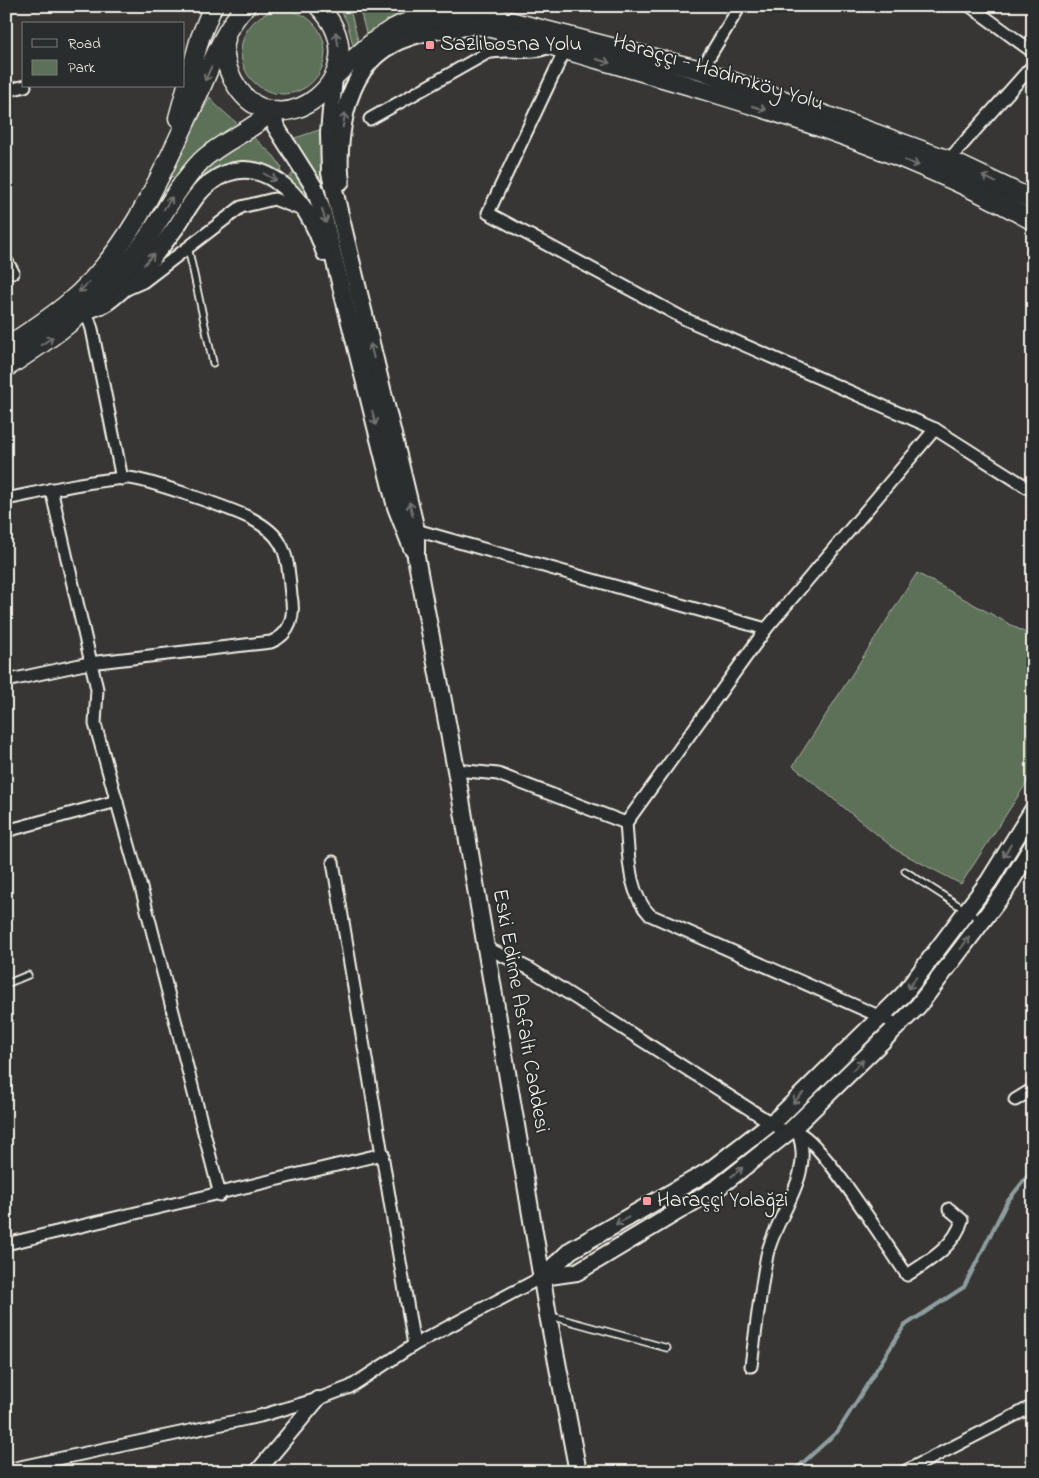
<svg xmlns="http://www.w3.org/2000/svg" width="1039" height="1478" viewBox="0 0 1039 1478" font-family="'Indie Flower',sans-serif">
  <rect width="100%" height="100%" fill="#373635"/>
  <filter id="ink" filterUnits="userSpaceOnUse"><feTurbulence type="fractalNoise" baseFrequency=".02" numOctaves="2"/><feDisplacementMap in="SourceGraphic" scale="10" xChannelSelector="R" yChannelSelector="G"/><feConvolveMatrix kernelMatrix="1 2 1 2 8 2 1 2 1" color-interpolation-filters="sRGB"/></filter>
  <g filter="url(#ink)">
    <g fill="#5d7059" stroke="#a8b0a0">
      <polygon points="338,6 349,6 359,44 354,49 347,22"/>
      <polygon points="359,6 425,6 458,12 367,37"/>
      <circle cx="283" cy="52" r="42"/>
      <polygon points="210,97 216,105 240,126 177,180 169,175"/>
      <polygon points="322,129 321,167 329,211 292,139"/>
      <path d="M 253,137 L 274,156 L 282,168 L 278,175 C 262,167 251,161 232,164 L 141,263 L 184,193 L 211,163 Z"/>
      <polygon points="295,169 312,207 287,182"/>
      <polygon points="917,573 1033,637 1033,773 961,884 896,850 793,766"/>
    </g>
    <g fill="none" stroke-linecap="round" stroke-linejoin="round">
      <polyline stroke="#8e9e9e" stroke-width="4" points="780,1472 796,1469 838,1431 904,1326 964,1287 1007,1202 1033,1169"/>
      <defs>
        <g id="service">
          <polyline points="188,247 213,363"/>
          <polyline points="905,871 981,920"/>
          <polyline points="6,984 28,975"/>
          <polyline points="551,1316 667,1348"/>
        </g>
        <g id="minor">
          <polyline points="970,6 1033,52"/>
          <polyline points="565,50 488,213 685,319 935,429 1033,491"/>
          <polyline points="701,70 740,6"/>
          <polyline points="6,91 25,86"/>
          <path d="M 370,119 L 487,53 C 509,47 530,57 551,46"/>
          <polyline points="946,163 1033,65"/>
          <polyline points="6,260 13,272"/>
          <polyline points="127,289 143,282 241,207 274,199 305,211"/>
          <polyline points="86,311 92,329 122,479"/>
          <polyline points="51,489 97,689 95,724 143,895 220,1195"/>
          <path d="M 6,499 C 45,491 86,481 126,478 C 142,477 235,510 252,519 C 263,525 274,532 280,543 C 289,558 289,579 291,595 C 295,615 291,634 271,642 L 89,663 L 6,681"/>
          <polyline points="416,530 766,629"/>
          <polyline points="456,770 498,774 626,823 766,629 935,429"/>
          <path d="M 626,823 C 629,854 627,892 650,915 L 899,1025"/>
          <polyline points="6,831 117,801"/>
          <polyline points="333,862 414,1345"/>
          <path d="M 487,948 L 530,969 L 787,1133 C 790,1133 796,1132 799,1133 C 822,1142 889,1249 907,1275 C 929,1261 955,1246 962,1220 L 949,1209"/>
          <polyline points="1015,1100 1033,1089"/>
          <polyline points="6,1244 383,1154"/>
          <path d="M 751,1366 C 756,1329 760,1292 767,1255 C 776,1214 815,1176 798,1133"/>
          <polyline points="6,1470 260,1416 318,1399 350,1387 414,1345 542,1277"/>
          <polyline points="904,1472 1033,1406"/>
        </g>
        <polyline id="tertiary" points="257,1472 318,1399"/>
        <g id="secondary">
          <polyline points="334,77 329,133 330,173 416,530 416,557 456,770 548,1315 578,1472"/>
          <polyline points="272,111 276,127 314,187 322,210 396,507 412,548"/>
          <path d="M 341,181 C 338,162 340,143 343,124 C 356,49 398,32 468,27"/>
          <path d="M 86,311 C 92,308 101,306 107,302 C 133,283 157,253 176,227 C 186,212 196,192 211,182 C 231,167 253,166 274,179 C 301,197 315,223 325,253"/>
          <polyline points="542,1277 571,1250 709,1171 780,1116 904,994 989,881 1033,810"/>
          <polyline points="542,1277 577,1272 720,1186 792,1129 918,1006 1005,891 1033,845"/>
        </g>
        <g id="primary">
          <polyline points="451,6 701,70 949,160 1033,200"/>
          <path d="M 226,39 C 222,52 227,69 233,80 C 274,158 386,74 318,6"/>
          <path d="M 334,77 C 358,55 387,23 421,19 C 465,15 536,42 579,54 C 733,98 893,142 1033,221"/>
          <polyline points="178,118 200,38 213,6"/>
          <path d="M 6,347 C 27,333 49,319 68,303 C 128,252 158,182 190,113 C 207,78 219,34 246,6"/>
          <path d="M 6,368 C 66,329 103,301 145,241 C 164,215 178,185 201,161 C 223,140 251,132 272,111"/>
        </g>
      </defs>
      <use href="#service" stroke="#f4f1e8" stroke-width="9"/>
      <use href="#minor" stroke="#f4f1e8" stroke-width="15"/>
      <use href="#tertiary" stroke="#f4f1e8" stroke-width="18"/>
      <use href="#secondary" stroke="#f4f1e8" stroke-width="20"/>
      <use href="#primary" stroke="#f4f1e8" stroke-width="21"/>
      <use href="#service" stroke="#2a2d2e" stroke-width="5.5"/>
      <use href="#minor" stroke="#2a2d2e" stroke-width="11"/>
      <use href="#tertiary" stroke="#2a2d2e" stroke-width="14"/>
      <use href="#secondary" stroke="#2a2d2e" stroke-width="16"/>
      <use href="#primary" stroke="#2a2d2e" stroke-width="18"/>
    </g>
    <defs><path id="oneway-shaft" d="M-6 0H5M1.5-3L5.5 0L1.5 3" fill="none" stroke-width="1.6" stroke-linecap="round" stroke-linejoin="round" transform="scale(1.25)"/></defs>
    <g stroke="#71726f">
      <use href="#oneway-shaft" transform="translate(337 39) rotate(-102)"/>
      <use href="#oneway-shaft" transform="translate(603 61) rotate(16)"/>
      <use href="#oneway-shaft" transform="translate(208 74) rotate(115)"/>
      <use href="#oneway-shaft" transform="translate(759 108) rotate(18)"/>
      <use href="#oneway-shaft" transform="translate(344 120) rotate(-80)"/>
      <use href="#oneway-shaft" transform="translate(912 163) rotate(21)"/>
      <use href="#oneway-shaft" transform="translate(270 177) rotate(30)"/>
      <use href="#oneway-shaft" transform="translate(989 179) rotate(-154)"/>
      <use href="#oneway-shaft" transform="translate(168 203) rotate(-56)"/>
      <use href="#oneway-shaft" transform="translate(324 216) rotate(74)"/>
      <use href="#oneway-shaft" transform="translate(149 259) rotate(-49)"/>
      <use href="#oneway-shaft" transform="translate(84 287) rotate(135)"/>
      <use href="#oneway-shaft" transform="translate(47 341) rotate(-34)"/>
      <use href="#oneway-shaft" transform="translate(372 351) rotate(-103)"/>
      <use href="#oneway-shaft" transform="translate(374 418) rotate(76)"/>
      <use href="#oneway-shaft" transform="translate(411 509) rotate(-104)"/>
      <use href="#oneway-shaft" transform="translate(1007 851) rotate(121)"/>
      <use href="#oneway-shaft" transform="translate(965 943) rotate(-53)"/>
      <use href="#oneway-shaft" transform="translate(912 983) rotate(127)"/>
      <use href="#oneway-shaft" transform="translate(858 1065) rotate(-44)"/>
      <use href="#oneway-shaft" transform="translate(798 1098) rotate(136)"/>
      <use href="#oneway-shaft" transform="translate(737 1172) rotate(-38)"/>
      <use href="#oneway-shaft" transform="translate(622 1221) rotate(150)"/>
    </g>
  </g>
  <g fill="#ff9aa2" stroke="#2a2d2e" stroke-width="2">
    <rect x="425" y="40" width="10" height="10" rx="2.5"/>
    <rect x="642" y="1196" width="10" height="10" rx="2.5"/>
  </g>
  <g text-anchor="middle" dominant-baseline="central" stroke-width="4" stroke-linejoin="round" paint-order="stroke">
    <g font-size="22" fill="#f4f1e8" stroke="#2a2d2e" text-anchor="start">
      <text x="440" y="45">Sazlıbosna Yolu</text>
      <text x="657" y="1201">Haraççi Yolağzi</text>
    </g>
    <g font-size="22" fill="#f4f1e8" stroke="#2a2d2e">
      <text transform="translate(718 73) rotate(17)">Haraççı - Hadımköy Yolu</text>
      <text transform="translate(520 1011) rotate(80)">Eski Edirne Asfaltı Caddesi</text>
    </g>
  </g>
  <rect width="1039" height="1478" fill="none" stroke="#2a2d2e" stroke-width="25"/>
  <rect x="12" y="12" width="1014" height="1453" fill="none" stroke="#f4f1e8" stroke-width="2" filter="url(#ink)"/>
  <rect x="22" y="22" width="162" height="65" fill="#2a2d2e" stroke="#7b7b78"/>
  <rect x="32" y="39" width="25" height="8" fill="#2a2d2e" stroke="#7b7b78"/>
  <text x="68" y="48" font-size="15" fill="#f4f1e8">Road</text>
  <rect x="32" y="60" width="25" height="15" fill="#5d7059" stroke="#7b7b78"/>
  <text x="68" y="72" font-size="15" fill="#f4f1e8">Park</text>
</svg>
